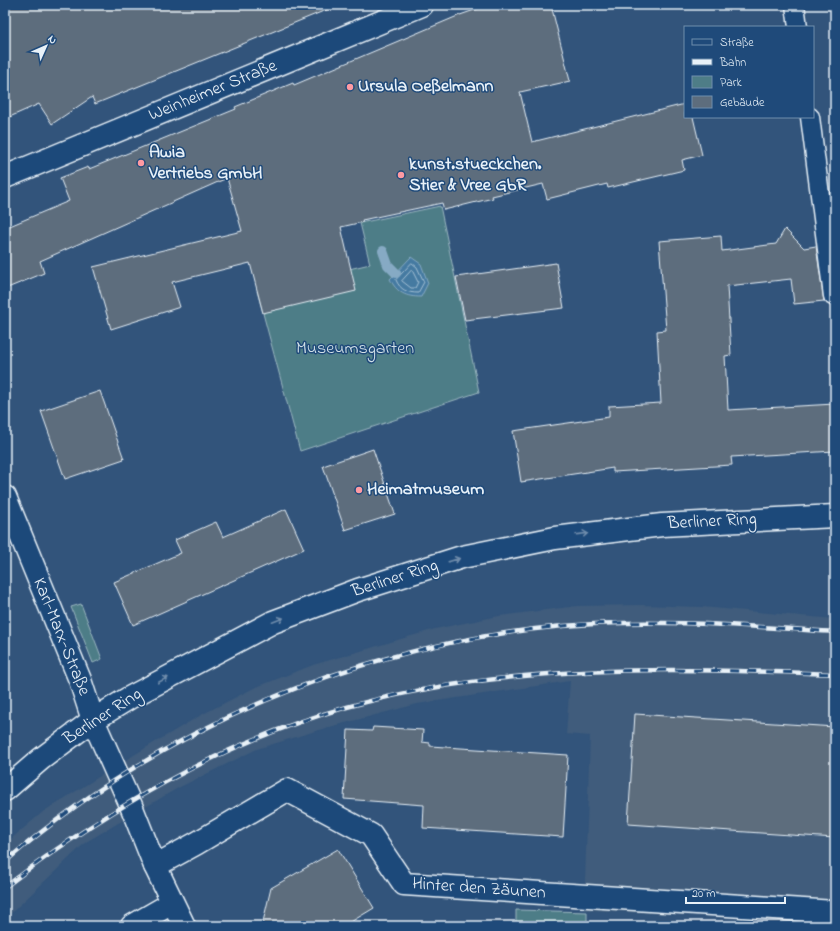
<svg xmlns="http://www.w3.org/2000/svg" width="840" height="931" viewBox="0 0 840 931" font-family="'Indie Flower',sans-serif">
  <rect width="100%" height="100%" fill="#32547b"/>
  <filter id="ink" filterUnits="userSpaceOnUse"><feTurbulence type="fractalNoise" baseFrequency=".025" numOctaves="2"/><feDisplacementMap in="SourceGraphic" scale="8" xChannelSelector="R" yChannelSelector="G"/><feConvolveMatrix kernelMatrix="1 2 1 2 8 2 1 2 1" color-interpolation-filters="sRGB"/></filter>
  <g filter="url(#ink)">
    <polygon fill="#3f5c7c" points="641,605 702,607 835,619 835,922 584,910 590,736 566,734 570,681 417,704 322,729 257,749 178,788 86,842 5,919 5,844 44,811 147,747 201,715 254,688 313,665 435,629 499,616 577,606"/>
    <g fill="#4e7d87" stroke="#9bb7c0">
      <polygon points="440,206 479,392 300,451 257,291 370,264 360,223"/>
      <polygon points="81,604 102,659 93,663 71,607"/>
      <polygon points="516,910 587,912 587,926 516,926"/>
    </g>
    <path fill="#447aa1" stroke="#86aac4" d="M 411,257 L 421,264 L 428,283 L 421,297 C 406,297 397,293 390,279 Z"/>
    <g fill="none" stroke-linecap="round" stroke-linejoin="round">
      <g stroke="#a6c1d5" stroke-width="1">
        <path d="M 412,263 L 417,267 L 424,282 L 418,293 C 408,293 400,290 396,280 Z"/>
        <polygon points="412,270 418,282 415,288 411,288 402,281"/>
      </g>
      <polyline stroke="#86aac4" stroke-width="10" points="383,251 388,265 396,273"/>
    </g>
    <g fill="#5d6d7d" stroke="#e8f1f8">
      <polygon points="5,5 336,5 336,6 95,104 92,97 52,124 39,104 5,119"/>
      <polygon points="489,5 551,5 570,81 520,92 532,142 685,104 685,117 693,117 702,155 682,160 684,170 608,188 607,184 547,199 543,184 492,196 493,198 444,210 442,203 362,220 363,222 341,227 356,291 263,313 250,263 172,282 180,307 111,329 93,267 242,231 227,178 40,261 44,273 5,289 5,228 69,201 60,178 88,167 89,169 236,109 235,107 293,83 294,85 460,15"/>
      <polygon points="785,229 804,248 816,246 824,301 794,304 791,279 727,286 731,355 725,356 728,410 835,404 835,451 731,457 732,465 613,472 613,468 521,482 513,431 609,417 609,406 661,403 657,331 666,330 659,241 721,236 722,251 776,244"/>
      <polygon points="556,263 564,308 465,320 456,277"/>
      <polygon points="100,391 124,459 65,479 41,411"/>
      <polygon points="373,449 395,514 345,530 323,466"/>
      <polygon points="286,509 304,549 133,625 114,582 181,553 175,540 216,522 223,537"/>
      <polygon points="635,714 835,727 835,838 628,824"/>
      <polygon points="373,727 423,730 422,742 430,743 430,746 568,755 563,837 423,828 424,805 344,799 348,730 372,731"/>
      <polygon points="338,849 374,908 344,926 262,926 271,888"/>
    </g>
    <g fill="none" stroke-linecap="round" stroke-linejoin="round">
      <defs>
        <g id="service">
          <polyline points="795,5 798,27"/>
          <polyline points="810,117 833,296"/>
        </g>
        <g id="minor">
          <polyline points="5,177 422,5"/>
          <polyline points="5,497 80,680 93,720 130,803 155,866 184,926"/>
          <polyline points="5,790 41,759 93,720 129,698 273,622 358,590 462,557 555,538 662,525 835,516"/>
          <polyline points="155,866 197,843 287,790 371,835 404,884 835,912"/>
          <polyline points="132,926 172,903"/>
        </g>
      </defs>
      <use href="#service" stroke="#e8f1f8" stroke-width="21"/>
      <use href="#minor" stroke="#e8f1f8" stroke-width="25"/>
      <use href="#service" stroke="#1f4a7a" stroke-width="18"/>
      <use href="#minor" stroke="#1f4a7a" stroke-width="22"/>
      <defs>
        <g id="rail">
          <path d="M 5,862 C 161,727 358,645 563,626 C 654,618 745,626 835,632"/>
          <path d="M 5,887 C 107,809 223,742 347,707 C 505,663 673,668 835,674"/>
        </g>
      </defs>
      <use href="#rail" stroke="#e8f1f8" stroke-width="4.5"/>
      <use href="#rail" stroke="#1f4a7a" stroke-width="3" stroke-dasharray="9" stroke-linecap="butt"/>
    </g>
    <defs><path id="oneway-shaft" d="M-6 0H5M1.5-3L5.5 0L1.5 3" fill="none" stroke-width="1.6" stroke-linecap="round" stroke-linejoin="round"/></defs>
    <g stroke="#6f8dac">
      <use href="#oneway-shaft" transform="translate(582 534) rotate(-7)"/>
      <use href="#oneway-shaft" transform="translate(454 560) rotate(-16)"/>
      <use href="#oneway-shaft" transform="translate(278 620) rotate(-21)"/>
      <use href="#oneway-shaft" transform="translate(163 680) rotate(-28)"/>
    </g>
  </g>
  <g fill="#ff9aa2" stroke="#1f4a7a" stroke-width="1.5">
    <circle cx="350" cy="87" r="4"/>
    <circle cx="141" cy="163" r="4"/>
    <circle cx="401" cy="175" r="4"/>
    <circle cx="359" cy="490" r="4"/>
  </g>
  <g text-anchor="middle" dominant-baseline="central" stroke-width="3" stroke-linejoin="round" paint-order="stroke">
    <g font-size="18" font-weight="bold" fill="#e8f1f8" stroke="#1f4a7a" text-anchor="start">
      <text x="358" y="87">Ursula Oeßelmann</text>
      <text x="149" y="153">Awia<tspan x="149" dy="21">Vertriebs GmbH</tspan></text>
      <text x="409" y="165">kunst.stueckchen.<tspan x="409" dy="21">Stier &amp; Vree GbR</tspan></text>
      <text x="367" y="490">Heimatmuseum</text>
    </g>
    <g font-size="18" fill="#e8f1f8" stroke="#1f4a7a">
      <text transform="translate(213 91) rotate(-22)">Weinheimer Straße</text>
      <text transform="translate(712 522) rotate(-3)">Berliner Ring</text>
      <text transform="translate(395 579) rotate(-18)">Berliner Ring</text>
      <text transform="translate(61 637) rotate(68)">Karl-Marx-Straße</text>
      <text transform="translate(103 717) rotate(-33)">Berliner Ring</text>
      <text transform="translate(479 889) rotate(4)">Hinter den Zäunen</text>
    </g>
    <g font-size="18" fill="#d1e0e7" stroke="#1f4a7a">
      <text x="355" y="349">Museumsgarten</text>
    </g>
  </g>
  <rect width="840" height="931" fill="none" stroke="#1f4a7a" stroke-width="20"/>
  <rect x="10" y="10" width="820" height="911" fill="none" stroke="#e8f1f8" stroke-width="1.5" filter="url(#ink)"/>
  <rect x="684" y="26" width="130" height="92" fill="#1f4a7a" stroke="#6f8dac"/>
  <rect x="692" y="39" width="20" height="6" fill="#1f4a7a" stroke="#6f8dac"/>
  <text x="720" y="46" font-size="12" fill="#e8f1f8">Straße</text>
  <rect x="692" y="59" width="20" height="6" fill="#e8f1f8" stroke="#6f8dac"/>
  <text x="720" y="66" font-size="12" fill="#e8f1f8">Bahn</text>
  <rect x="692" y="76" width="20" height="12" fill="#4e7d87" stroke="#6f8dac"/>
  <text x="720" y="86" font-size="12" fill="#e8f1f8">Park</text>
  <rect x="692" y="96" width="20" height="12" fill="#5d6d7d" stroke="#6f8dac"/>
  <text x="720" y="106" font-size="12" fill="#e8f1f8">Gebäude</text>
  <g transform="translate(46 46) rotate(45)" stroke="#1f4a7a" stroke-width="3" paint-order="stroke">
  <path d="M0-3L7 15L0 10L-7 15Z" fill="#e8f1f8"/>
  <text y="-6" font-size="11" font-weight="bold" text-anchor="middle" fill="#e8f1f8">N</text>
  </g>
  <path d="M686 897v6h99v-6" fill="none" stroke="#e8f1f8" stroke-width="2"/>
  <text x="692" y="897" font-size="12" fill="#e8f1f8" stroke="#1f4a7a" stroke-width="3" paint-order="stroke">20 m</text>
</svg>
